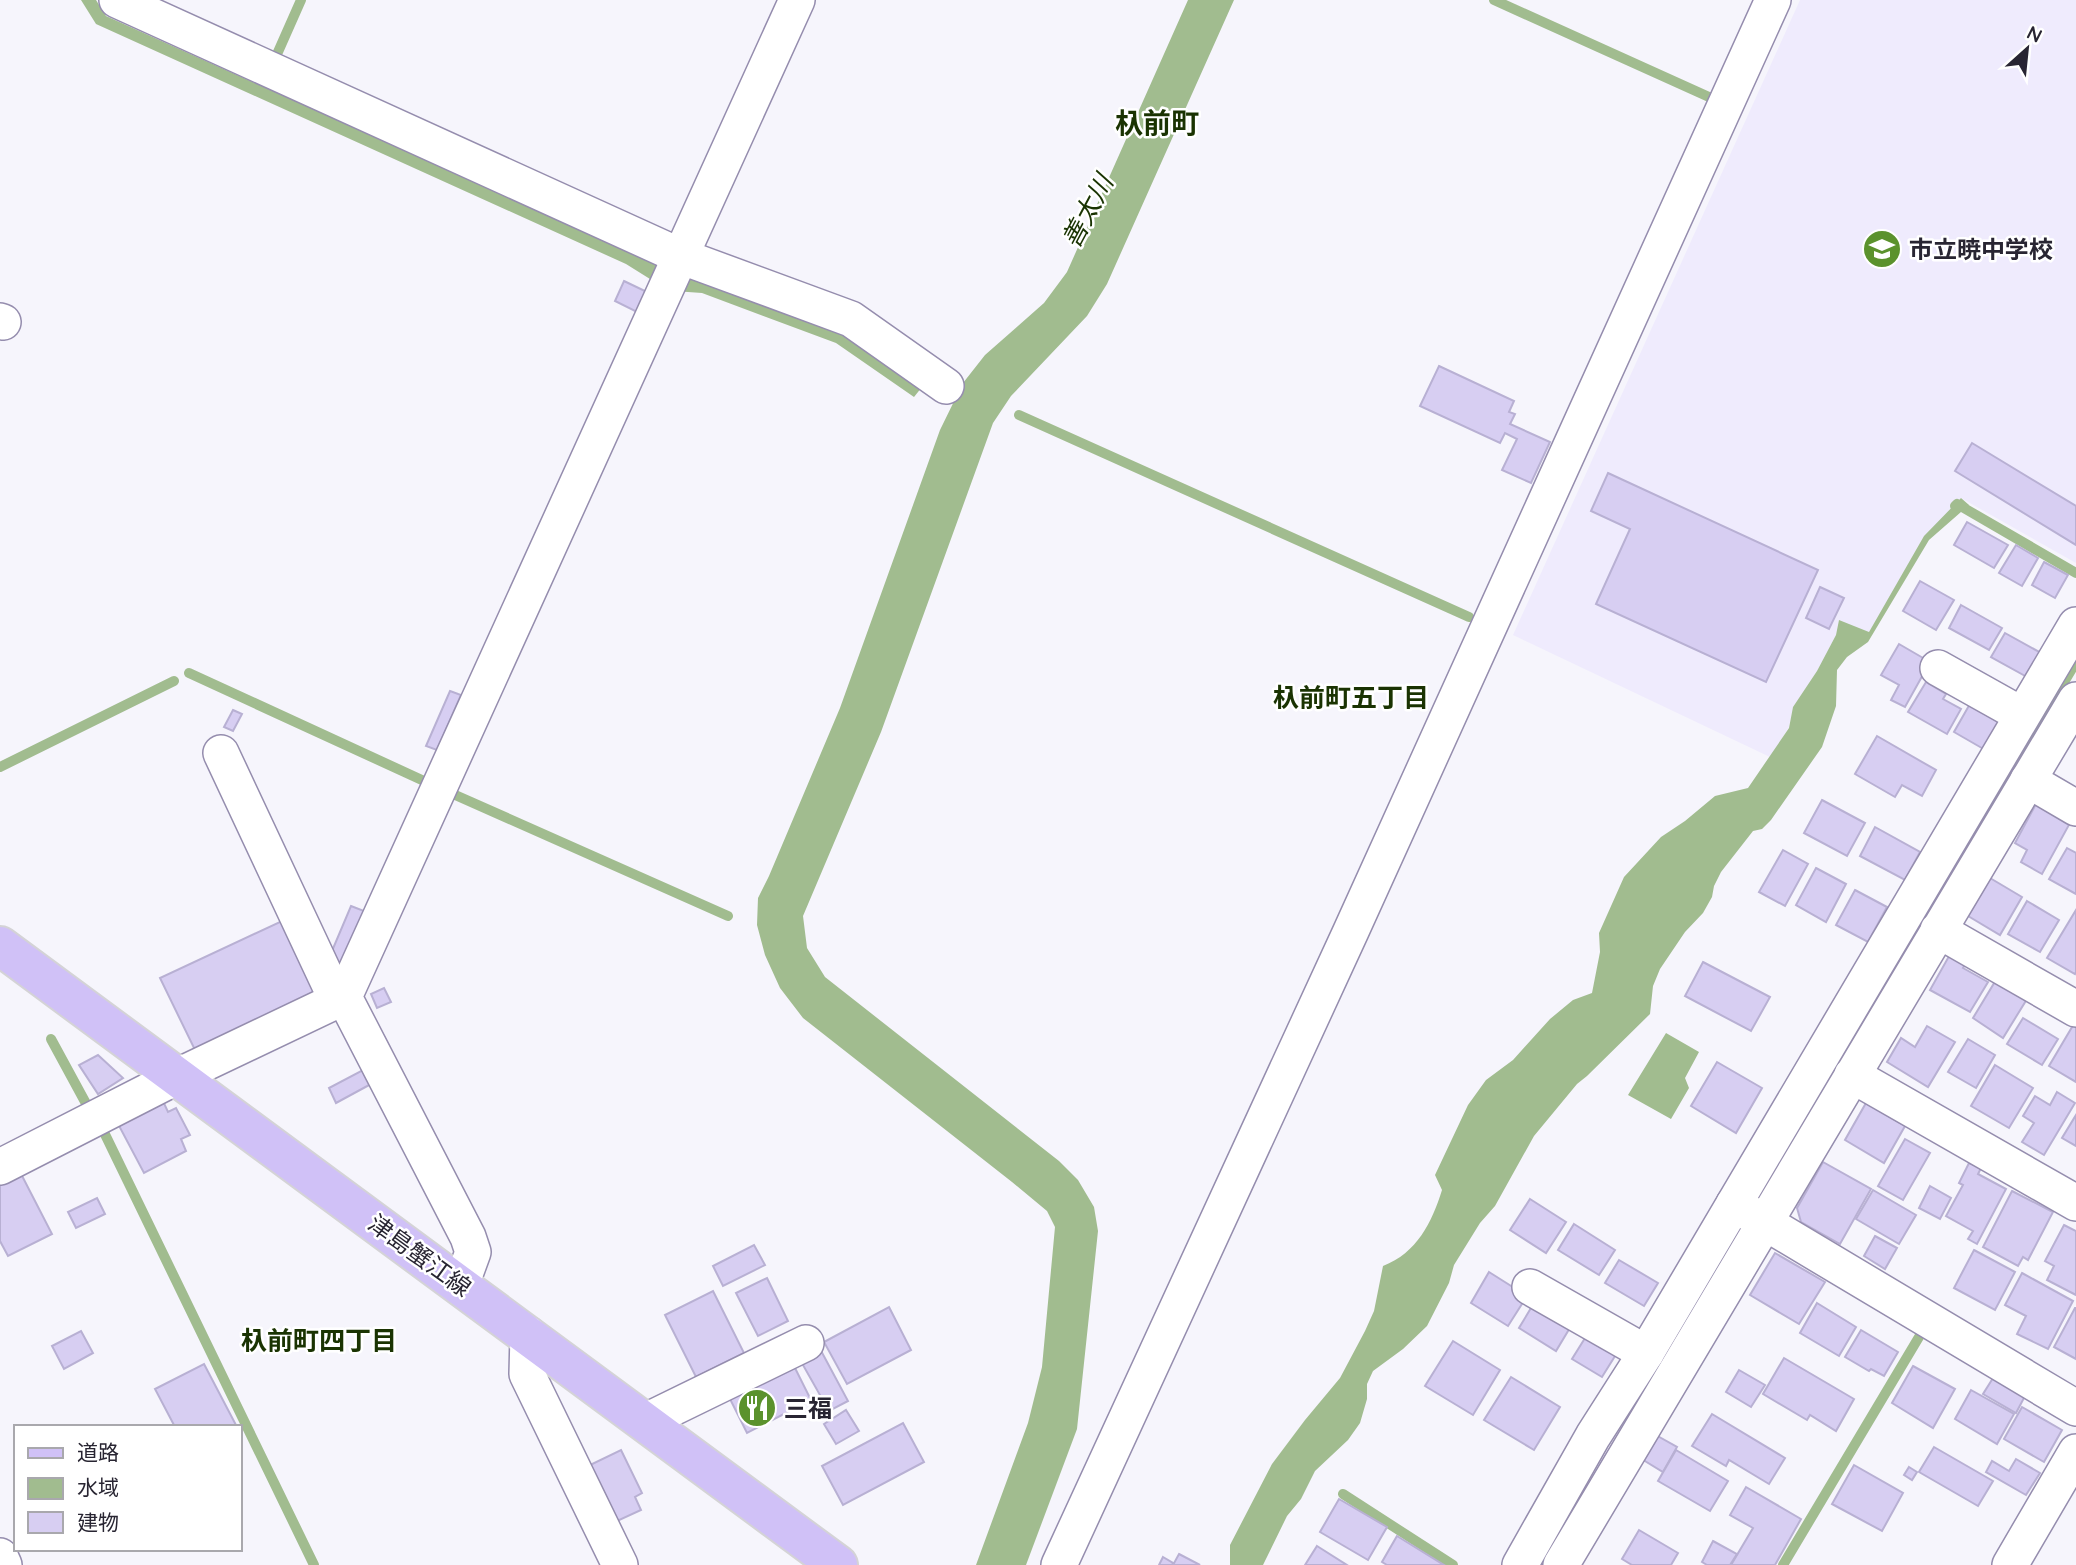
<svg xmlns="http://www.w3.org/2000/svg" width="2076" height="1565" viewBox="0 0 2076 1565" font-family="Quicksand,'Noto Sans JP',sans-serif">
  <rect width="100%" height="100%" fill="#f6f5fc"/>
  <polygon fill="#efebfd" points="1800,0 2076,0 2076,563 1961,498 1924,536 1869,632 1839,620 1836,635 1817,671 1793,707 1789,727 1770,757 1513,635"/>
  <g fill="#a1bc8f">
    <polygon points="81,0 96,0 106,16 662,266 843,332 922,387 914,397 836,343 702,293 674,291 650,279 626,264 96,24"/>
    <polygon points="1188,0 1234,0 1107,284 1087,316 1011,396 993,423 881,732 803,916 807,948 825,977 1059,1161 1078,1180 1094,1207 1098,1231 1077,1429 1026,1565 976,1565 1028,1423 1042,1367 1055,1227 1047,1211 1012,1182 803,1018 780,988 765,955 757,925 758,898 769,876 840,708 940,430 963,383 985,355 1044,303 1067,272"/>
    <path d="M 1961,498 L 1969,505 L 1929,540 L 1868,642 L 1847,657 L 1837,670 L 1836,706 L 1822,747 L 1771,820 L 1762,829 L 1753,831 L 1721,872 L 1714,886 L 1712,897 L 1703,913 L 1685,932 L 1660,969 L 1653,986 L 1650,1014 L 1587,1076 L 1577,1084 L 1534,1136 L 1495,1206 L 1480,1223 L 1454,1265 L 1449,1283 L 1427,1326 L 1403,1349 L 1373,1371 L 1367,1384 L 1367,1399 L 1360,1423 L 1348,1440 L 1315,1471 L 1301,1499 L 1287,1516 L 1263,1565 L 1230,1565 L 1230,1545 L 1272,1464 L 1305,1420 L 1340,1378 L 1365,1331 L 1374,1311 L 1383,1266 C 1417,1253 1432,1222 1442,1190 L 1435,1175 L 1468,1105 L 1486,1080 L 1513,1060 L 1550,1019 L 1573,1000 L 1592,993 L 1600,952 L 1599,933 L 1624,877 L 1661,837 L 1685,821 L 1715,796 L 1748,788 L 1789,728 L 1793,707 L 1817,671 L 1836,635 L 1839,620 L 1869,632 L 1924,536 Z"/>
    <polygon points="1666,1033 1699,1052 1685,1078 1689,1088 1671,1119 1628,1095"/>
  </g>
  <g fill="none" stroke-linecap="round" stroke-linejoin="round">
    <g stroke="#a1bc8f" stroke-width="10">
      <polyline points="1494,0 1709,97"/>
      <polyline points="278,52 301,0"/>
      <polyline points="1019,415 1469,617"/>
      <polyline points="1955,506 1957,504 2076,573"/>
      <polyline points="189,673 424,781"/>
      <polyline points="0,767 174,681"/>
      <polyline points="453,794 728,916"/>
      <polyline points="1967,844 2076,662"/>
      <polyline points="51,1039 89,1109"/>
      <polyline points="100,1124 314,1565"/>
      <polyline points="1343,1494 1453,1565"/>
      <polyline points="1783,1565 1919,1337"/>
    </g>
  </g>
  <g fill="#d7cef2" stroke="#b8b0d3" stroke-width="2">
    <polygon points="624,281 647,292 637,312 615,301"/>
    <polygon points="1439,366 1514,401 1509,412 1515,414 1510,424 1550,442 1531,483 1502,470 1517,439 1505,433 1500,443 1420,406"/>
    <polygon points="1972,443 2076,506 2076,545 1955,471"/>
    <polygon points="1608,473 1818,570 1766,682 1596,604 1630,529 1591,511"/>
    <polygon points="1967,522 2008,545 1994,568 1954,545"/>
    <polygon points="2016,545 2038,558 2022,586 1999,573"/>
    <polygon points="2044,562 2068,575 2055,598 2032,585"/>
    <polygon points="1920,581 1954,600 1936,630 1903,611"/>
    <polygon points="1820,587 1844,598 1829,629 1806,618"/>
    <polygon points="1961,605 2002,628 1989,650 1949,628"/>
    <polygon points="2005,633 2041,653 2027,677 1991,657"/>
    <polygon points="1899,644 1930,662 1905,707 1891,700 1899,685 1881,675"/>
    <polygon points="1926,682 1946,694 1943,699 1961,709 1947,734 1908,712"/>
    <polygon points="450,691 461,695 437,750 426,746"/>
    <polygon points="1971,702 2004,721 1987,751 1954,732"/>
    <polygon points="233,710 242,714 233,731 224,727"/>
    <polygon points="1877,736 1936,770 1922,796 1902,785 1895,797 1855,774"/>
    <polygon points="1822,800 1865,823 1847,856 1804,833"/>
    <polygon points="2036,804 2070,823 2042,874 2021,862 2027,850 2015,843"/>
    <polygon points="1875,827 1920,852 1905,880 1860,856"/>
    <polygon points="2067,848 2076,853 2076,894 2049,879"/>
    <polygon points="1783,850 1808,864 1785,906 1759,892"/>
    <polygon points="1816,868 1846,884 1826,922 1796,905"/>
    <polygon points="1990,878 2022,897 2000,935 1968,916"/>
    <polygon points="1855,890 1887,907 1868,942 1836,925"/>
    <polygon points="2027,901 2059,920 2040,952 2008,934"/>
    <polygon points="351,906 364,911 342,964 329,958"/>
    <polygon points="2076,910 2076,972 2075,974 2047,958"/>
    <polygon points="282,921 316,994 195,1050 160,978"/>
    <polygon points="1953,949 1969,958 1963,968 1988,982 1970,1012 1930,990"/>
    <polygon points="1703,962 1770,997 1751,1031 1685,996"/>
    <polygon points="1996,980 2027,999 2003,1038 1973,1018"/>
    <polygon points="384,988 391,1002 377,1008 371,994"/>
    <polygon points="2023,1018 2058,1039 2042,1065 2007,1044"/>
    <polygon points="2075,1022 2076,1022 2076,1082 2049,1066"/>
    <polygon points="1927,1026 1955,1042 1928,1087 1887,1062 1901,1038 1915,1047"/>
    <polygon points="1968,1039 1995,1055 1976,1088 1948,1072"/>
    <polygon points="98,1055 123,1078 98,1094 79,1065"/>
    <polygon points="1717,1062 1762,1088 1736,1133 1691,1106"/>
    <polygon points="1995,1065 2033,1088 2009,1128 1971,1106"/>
    <polygon points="363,1070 371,1084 336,1103 329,1088"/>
    <polygon points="2057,1092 2075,1103 2044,1155 2022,1142 2034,1123 2023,1116 2035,1096 2050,1105"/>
    <polygon points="162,1099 168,1112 176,1108 190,1135 181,1139 186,1151 144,1173 117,1122"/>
    <polygon points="1866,1103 1905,1126 1884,1163 1845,1140"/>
    <polygon points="2076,1115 2076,1146 2062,1138"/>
    <polygon points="1905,1139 1930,1153 1903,1200 1878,1186"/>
    <polygon points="1823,1162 1871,1189 1840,1244 1801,1222 1797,1208"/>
    <polygon points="1969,1163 1981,1168 1978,1174 2006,1189 1977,1244 1968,1239 1973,1231 1946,1216 1963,1185 1959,1183"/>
    <polygon points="18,1168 52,1234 8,1256 0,1241 0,1177"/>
    <polygon points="1930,1186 1951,1198 1940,1219 1919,1208"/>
    <polygon points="1873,1190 1916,1215 1899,1244 1856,1219"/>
    <polygon points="2012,1191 2053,1212 2028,1260 2023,1257 2018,1266 1983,1247"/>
    <polygon points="97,1198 105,1214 76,1228 68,1212"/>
    <polygon points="1530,1199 1566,1222 1546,1253 1510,1230"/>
    <polygon points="1574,1224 1615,1250 1599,1275 1558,1250"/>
    <polygon points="2064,1225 2076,1231 2076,1295 2047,1280 2054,1266 2045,1261"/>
    <polygon points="1875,1236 1897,1248 1885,1269 1864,1256"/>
    <polygon points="754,1245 765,1265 723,1286 713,1266"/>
    <polygon points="1974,1250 2015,1272 1995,1310 1954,1288"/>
    <polygon points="1775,1253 1825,1282 1799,1324 1750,1295"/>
    <polygon points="1619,1260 1658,1283 1644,1306 1605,1283"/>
    <polygon points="1489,1272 1527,1296 1508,1326 1471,1303"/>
    <polygon points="2022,1273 2073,1301 2048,1349 2017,1334 2026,1316 2005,1305"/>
    <polygon points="767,1278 788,1321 758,1336 736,1293"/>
    <polygon points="713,1291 744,1353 696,1377 665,1315"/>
    <polygon points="1534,1303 1571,1326 1556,1351 1519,1328"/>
    <polygon points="1817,1303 1856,1327 1839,1356 1800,1333"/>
    <polygon points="889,1307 911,1350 847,1384 824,1342"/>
    <polygon points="2075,1308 2076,1308 2076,1359 2054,1347"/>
    <polygon points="1590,1330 1620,1348 1602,1377 1572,1359"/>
    <polygon points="1861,1330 1898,1352 1884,1376 1871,1369 1869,1371 1845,1357"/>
    <polygon points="81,1331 93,1353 64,1369 52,1346"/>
    <polygon points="1453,1341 1500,1370 1473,1415 1425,1386"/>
    <polygon points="819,1347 848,1401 829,1411 799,1358"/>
    <polygon points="1784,1358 1854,1399 1836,1431 1810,1415 1807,1420 1763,1394"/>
    <polygon points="204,1364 237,1427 175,1427 155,1389"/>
    <polygon points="793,1364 811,1400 747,1433 729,1397"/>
    <polygon points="1913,1366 1955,1389 1933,1428 1892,1403"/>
    <polygon points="1739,1370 1765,1385 1751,1407 1726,1392"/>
    <polygon points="1511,1377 1560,1407 1534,1450 1484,1420"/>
    <polygon points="1993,1378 2025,1396 2016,1413 1983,1394"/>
    <polygon points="1971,1390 2014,1414 1997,1444 1955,1419"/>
    <polygon points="2022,1407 2062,1430 2044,1462 2004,1439"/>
    <polygon points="846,1410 859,1431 836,1444 824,1424"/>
    <polygon points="1712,1414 1785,1458 1769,1484 1729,1460 1726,1466 1692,1446"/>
    <polygon points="903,1423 924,1462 843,1505 822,1466"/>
    <polygon points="1654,1434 1677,1447 1663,1472 1640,1458"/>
    <polygon points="1934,1447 1993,1481 1978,1506 1919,1472"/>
    <polygon points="621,1450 642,1493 635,1497 641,1510 615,1522 588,1466"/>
    <polygon points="1676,1450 1728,1481 1710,1511 1658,1481"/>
    <polygon points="2016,1459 2040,1473 2026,1495 1986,1472 1992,1461 2009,1471"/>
    <polygon points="1854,1465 1903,1493 1882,1531 1832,1504"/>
    <polygon points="1909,1467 1917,1472 1912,1480 1904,1475"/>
    <polygon points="1746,1487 1801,1519 1775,1565 1731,1565 1753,1528 1730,1515"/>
    <polygon points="1339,1499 1387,1527 1368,1560 1320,1532"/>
    <polygon points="1639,1530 1678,1553 1671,1565 1632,1565 1622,1559"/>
    <polygon points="1397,1536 1444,1565 1387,1565 1382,1562"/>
    <polygon points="1713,1541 1737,1554 1730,1565 1707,1565 1702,1562"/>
    <polygon points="1317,1546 1347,1565 1305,1565"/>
    <polygon points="1179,1554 1200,1565 1173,1565"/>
    <polygon points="1163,1557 1173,1563 1172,1565 1159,1565"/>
  </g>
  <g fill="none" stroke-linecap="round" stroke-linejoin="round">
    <defs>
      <g id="minor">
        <polyline points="117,0 680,256 851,319 946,386"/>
        <polyline points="0,321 3,322"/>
        <polyline points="1938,668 2022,715"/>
        <polyline points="221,753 333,992 344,997"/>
        <polyline points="2028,780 2076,808"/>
        <polyline points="1938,930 2076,1009"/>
        <polyline points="1852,1075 2076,1203"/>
        <polyline points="0,1167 176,1077 344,997"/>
        <polyline points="1734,1204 2076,625"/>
        <polyline points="461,1285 473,1252 468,1237 344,997 797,0"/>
        <polyline points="1530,1287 1646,1353"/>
        <polyline points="528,1334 527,1374 620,1565"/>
        <polyline points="644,1422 806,1343"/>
        <polyline points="0,1556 4,1565"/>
        <polyline points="1059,1565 1351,931 1773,0"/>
        <polyline points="1520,1565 1593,1436 1646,1353 1734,1204 2076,1408"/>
        <polyline points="1561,1565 2076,700"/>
        <polyline points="2010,1565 2076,1452"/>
      </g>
      <polyline id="major" points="0,946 838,1565"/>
    </defs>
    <use href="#minor" stroke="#958dae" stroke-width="38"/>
    <use href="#major" stroke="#d4d3d6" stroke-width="42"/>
    <use href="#minor" stroke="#fff" stroke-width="35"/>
    <use href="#major" stroke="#d0c1f7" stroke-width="38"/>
  </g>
  <defs>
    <symbol id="school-disc" viewBox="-11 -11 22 22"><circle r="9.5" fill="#5b922d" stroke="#fff"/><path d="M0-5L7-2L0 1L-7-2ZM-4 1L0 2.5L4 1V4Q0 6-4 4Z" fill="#fff"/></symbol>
    <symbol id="restaurant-disc" viewBox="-11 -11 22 22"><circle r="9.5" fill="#5b922d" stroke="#fff"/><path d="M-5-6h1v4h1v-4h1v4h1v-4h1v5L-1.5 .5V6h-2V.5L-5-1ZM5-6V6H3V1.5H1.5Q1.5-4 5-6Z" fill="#fff"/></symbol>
  </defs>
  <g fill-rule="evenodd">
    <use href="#school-disc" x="1860" y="227" width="44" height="44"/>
    <use href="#restaurant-disc" x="735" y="1386" width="44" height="44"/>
  </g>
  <g text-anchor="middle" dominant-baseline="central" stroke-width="5" stroke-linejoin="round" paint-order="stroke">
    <g font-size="24" font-weight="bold" fill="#282532" stroke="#fff" text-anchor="start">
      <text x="1909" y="249">市立暁中学校</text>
      <text x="784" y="1408">三福</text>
    </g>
    <g font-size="24" fill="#282532" stroke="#fff">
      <text transform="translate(420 1255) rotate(36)">津島蟹江線</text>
    </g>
    <g font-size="26" font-style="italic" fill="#193302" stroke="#fff">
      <text transform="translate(1087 211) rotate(-62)">善太川</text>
    </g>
    <g font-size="26" font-weight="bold" fill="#1a3302" stroke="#fff">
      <text x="1351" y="697">杁前町五丁目</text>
      <text x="319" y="1340">杁前町四丁目</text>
    </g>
    <g font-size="28" font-weight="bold" fill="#1a3302" stroke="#fff">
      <text x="1157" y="122">杁前町</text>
    </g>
  </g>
  <rect x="14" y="1425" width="228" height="126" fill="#ffffff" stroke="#a9a8ad" stroke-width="2"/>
  <rect x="28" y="1448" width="35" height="10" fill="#d0c1f7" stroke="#a9a8ad" stroke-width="2"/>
  <text x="77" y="1460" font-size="21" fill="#282532">道路</text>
  <rect x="28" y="1478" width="35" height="21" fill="#a1bc8f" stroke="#a9a8ad" stroke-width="2"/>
  <text x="77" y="1495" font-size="21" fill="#282532">水域</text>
  <rect x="28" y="1512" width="35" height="21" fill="#d7cef2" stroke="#a9a8ad" stroke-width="2"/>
  <text x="77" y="1530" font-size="21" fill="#282532">建物</text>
  <g transform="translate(2027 49) rotate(27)" stroke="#ffffff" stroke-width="5" paint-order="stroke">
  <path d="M0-5L12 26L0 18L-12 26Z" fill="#282532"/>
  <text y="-10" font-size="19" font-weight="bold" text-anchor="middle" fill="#282532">N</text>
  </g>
</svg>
